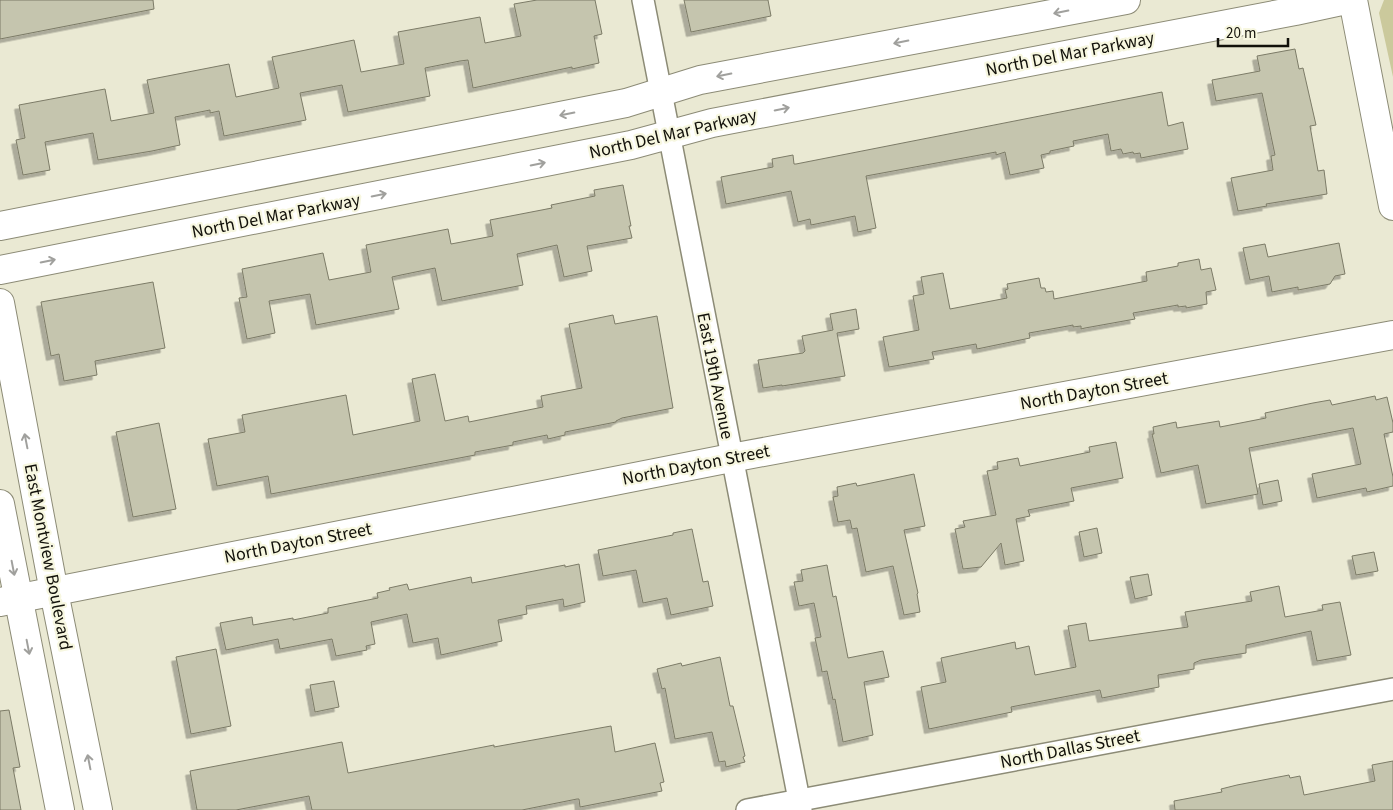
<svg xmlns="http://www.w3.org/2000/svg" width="1393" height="810" viewBox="0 0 1393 810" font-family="'Source Sans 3',sans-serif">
  <defs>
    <filter id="shadow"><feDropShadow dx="-4.5" dy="4.5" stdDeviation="0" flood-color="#0004"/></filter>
  </defs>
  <rect width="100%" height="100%" fill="#eae9d3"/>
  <polygon fill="#cbc99c" points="1384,0 1393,0 1393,77 1379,13"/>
  <g fill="#c5c5ae" stroke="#7c7b67" filter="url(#shadow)">
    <polygon points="0,0 153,0 154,9 0,39"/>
    <polygon points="537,0 595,0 602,34 594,36 599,63 572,69 572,67 473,88 468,60 460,61 425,68 430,96 348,112 342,85 300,93 306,120 224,136 219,111 210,113 210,110 175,117 180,145 152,151 98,160 93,133 45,142 50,170 23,175 16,140 25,138 19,105 105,89 111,121 154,113 147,80 229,64 236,97 279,88 272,57 354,40 361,72 404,64 398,32 480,17 485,43 521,36 514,4"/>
    <polygon points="684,0 768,0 771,16 691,32"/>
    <polygon points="1295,49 1299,69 1303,68 1316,125 1310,126 1318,171 1324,170 1327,194 1266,204 1267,206 1238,211 1231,178 1273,170 1271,156 1275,155 1262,93 1216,101 1212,80 1260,71 1257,56"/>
    <polygon points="1162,92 1168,126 1183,122 1188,149 1141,158 1140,153 1134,154 1133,152 1123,154 1121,149 1111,151 1108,134 1073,141 1074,146 1050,151 1050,153 1041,155 1044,168 1010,175 1005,152 996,155 996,152 866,176 876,228 858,232 855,216 811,225 810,219 798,222 791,191 726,204 721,177 773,167 772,159 793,155 794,164 796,164"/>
    <polygon points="623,185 631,226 629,226 632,238 587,246 592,271 564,277 557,245 517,254 523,285 472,295 442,301 435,268 401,275 392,277 399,309 316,325 310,294 269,301 275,333 247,339 239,298 247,297 242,269 323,253 329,280 371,272 366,245 448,229 451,244 493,236 490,220 552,208 551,205 595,196 594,190"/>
    <polygon points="1339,243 1345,274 1335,276 1330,284 1298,290 1298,287 1272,292 1269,276 1250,280 1243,248 1265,244 1268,257"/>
    <polygon points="1199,259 1201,270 1211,268 1216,290 1206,292 1207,304 1186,308 1186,306 1178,307 1178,305 1133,313 1135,319 1085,328 1081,329 1081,326 1073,327 1073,325 1068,326 1029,333 1030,338 977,349 976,344 932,352 934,359 889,367 883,337 919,330 913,296 924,294 921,277 943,273 950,309 1007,298 1005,290 1008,289 1007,284 1039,278 1041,288 1045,288 1046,292 1053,291 1054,299 1147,281 1146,272 1178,266 1178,263"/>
    <polygon points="153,282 165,348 95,361 97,375 64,381 59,354 51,356 41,302"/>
    <polygon points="856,309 859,329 837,333 845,376 782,386 782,385 763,388 758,360 803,353 805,351 802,336 833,330 830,314"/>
    <polygon points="613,315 615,324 657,316 673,408 622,418 616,421 616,422 565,432 565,435 548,439 547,435 513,442 513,445 475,452 475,455 271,494 268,476 217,486 208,439 245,432 242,415 346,395 353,435 420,421 412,379 435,374 445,421 468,416 469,422 543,407 541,396 582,388 569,324"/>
    <polygon points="1375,396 1376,400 1387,397 1393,423 1393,432 1384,434 1393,477 1393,486 1367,492 1366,488 1317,498 1312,474 1361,464 1353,428 1249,448 1258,494 1206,504 1198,465 1161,473 1152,434 1154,434 1153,427 1176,422 1177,428 1219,421 1220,427 1266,418 1265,413 1313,403 1330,400 1332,405"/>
    <polygon points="159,423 176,509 133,517 116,432"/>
    <polygon points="1116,442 1123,478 1071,488 1074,501 1028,510 1030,516 1016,519 1024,561 1005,565 1001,543 981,567 963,569 955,529 965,527 963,521 996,515 987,471 998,469 997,462 1018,458 1020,466 1090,452 1089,447"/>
    <polygon points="914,474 925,526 904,530 918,593 917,594 920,612 904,615 893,566 866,572 857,528 852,529 850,520 838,522 833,497 838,496 837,487 856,483 857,486"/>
    <polygon points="1278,480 1282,501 1263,505 1259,484"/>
    <polygon points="1097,528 1102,553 1084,557 1079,532"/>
    <polygon points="692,529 703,582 708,581 713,606 671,615 667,598 643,603 636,570 603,576 598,550 673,535 673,533"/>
    <polygon points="1374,552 1378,571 1356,575 1352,556"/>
    <polygon points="579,564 585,602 564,607 563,599 526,606 527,614 498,620 502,641 441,655 438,638 413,643 407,614 371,622 375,644 366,646 367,650 336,656 332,639 280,649 278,639 226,650 220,623 252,617 253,625 293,618 293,620 328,613 328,608 378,598 377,593 390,590 389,588 407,584 409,590 471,577 472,583 565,565 565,567"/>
    <polygon points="827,565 833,597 836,596 848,658 883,651 889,677 864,682 873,735 843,742 835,699 833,700 827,671 822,672 821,666 815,638 821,637 814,603 799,606 794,582 803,581 801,570"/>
    <polygon points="1148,574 1152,595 1135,599 1130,577"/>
    <polygon points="1279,586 1285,617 1323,610 1322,605 1340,602 1351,655 1317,661 1311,631 1246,645 1246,653 1201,660 1194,663 1194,669 1158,675 1159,687 1102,698 1100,690 1016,706 1011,707 1012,712 929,729 921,687 946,682 941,658 1015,642 1016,649 1029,646 1035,675 1076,667 1068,626 1086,623 1089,641 1188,627 1185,612 1252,601 1250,592"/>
    <polygon points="216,649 231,726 191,734 176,657"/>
    <polygon points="720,657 730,706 733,706 745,756 743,757 745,762 726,767 725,761 719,762 712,732 675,739 665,688 662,689 657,669 681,663 682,666"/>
    <polygon points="334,681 339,707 315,712 310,685"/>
    <polygon points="9,710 20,767 13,768 21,810 0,810 0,711"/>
    <polygon points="611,726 615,752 655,743 664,782 660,783 662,791 580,807 579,799 577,799 522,810 312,810 309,796 236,810 197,810 190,771 342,742 348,773 494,745 494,747"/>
    <polygon points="1393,761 1393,810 1175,810 1174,801 1222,792 1221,789 1237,785 1289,775 1290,778 1300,776 1304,795 1375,781 1372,765"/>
  </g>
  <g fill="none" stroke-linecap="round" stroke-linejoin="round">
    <defs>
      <g id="street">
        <polyline points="643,0 801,810"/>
        <polyline points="747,810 1393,689"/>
      </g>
      <g id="secondary">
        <polyline points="1353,0 1393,206"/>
        <polyline points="0,226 626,103 700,80 1126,0"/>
        <polyline points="0,270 631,145 712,123 1295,11 1346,0"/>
        <polyline points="0,303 54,592 98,810"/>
        <polyline points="0,504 60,810"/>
        <polyline points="0,602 731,458 1393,335"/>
      </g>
    </defs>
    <use href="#street" stroke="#8c8b76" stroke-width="24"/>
    <use href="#secondary" stroke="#8c8b76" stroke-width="30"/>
    <use href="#street" stroke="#fff" stroke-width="21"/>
    <use href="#secondary" stroke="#fff" stroke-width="28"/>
  </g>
  <defs><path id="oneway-shaft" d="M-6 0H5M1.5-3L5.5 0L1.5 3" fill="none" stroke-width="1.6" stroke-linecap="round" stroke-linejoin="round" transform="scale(1.25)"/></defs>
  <g stroke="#a0a09d">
    <use href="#oneway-shaft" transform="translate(1061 12) rotate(169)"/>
    <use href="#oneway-shaft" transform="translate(901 42) rotate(169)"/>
    <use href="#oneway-shaft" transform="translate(724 75) rotate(169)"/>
    <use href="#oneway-shaft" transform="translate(782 109) rotate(-11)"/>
    <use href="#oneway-shaft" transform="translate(567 114) rotate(169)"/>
    <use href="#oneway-shaft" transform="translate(538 164) rotate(-11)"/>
    <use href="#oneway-shaft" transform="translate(379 195) rotate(-11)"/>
    <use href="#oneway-shaft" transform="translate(48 261) rotate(-11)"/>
    <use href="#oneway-shaft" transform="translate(26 441) rotate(-101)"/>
    <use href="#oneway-shaft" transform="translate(13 568) rotate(79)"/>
    <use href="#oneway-shaft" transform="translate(28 647) rotate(79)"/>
    <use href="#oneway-shaft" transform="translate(89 762) rotate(-101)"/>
  </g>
  <g text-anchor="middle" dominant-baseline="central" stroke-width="4.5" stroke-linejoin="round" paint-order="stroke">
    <g font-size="18" fill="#12110a" stroke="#f7f7e0">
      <text transform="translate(1070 54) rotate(-11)">North Del Mar Parkway</text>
      <text transform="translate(673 134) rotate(-13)">North Del Mar Parkway</text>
      <text transform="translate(276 216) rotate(-11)">North Del Mar Parkway</text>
      <text transform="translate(715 376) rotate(79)">East 19th Avenue</text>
      <text transform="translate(1094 391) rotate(-10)">North Dayton Street</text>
      <text transform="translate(696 465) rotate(-11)">North Dayton Street</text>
      <text transform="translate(298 543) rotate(-11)">North Dayton Street</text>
      <text transform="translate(48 557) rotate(79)">East Montview Boulevard</text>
      <text transform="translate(1070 749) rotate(-11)">North Dallas Street</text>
    </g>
  </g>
  <path d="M1218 38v8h70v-8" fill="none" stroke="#12110a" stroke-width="2.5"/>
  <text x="1226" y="38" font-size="15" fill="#12110a" stroke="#f7f7e0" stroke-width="4" paint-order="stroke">20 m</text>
</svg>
